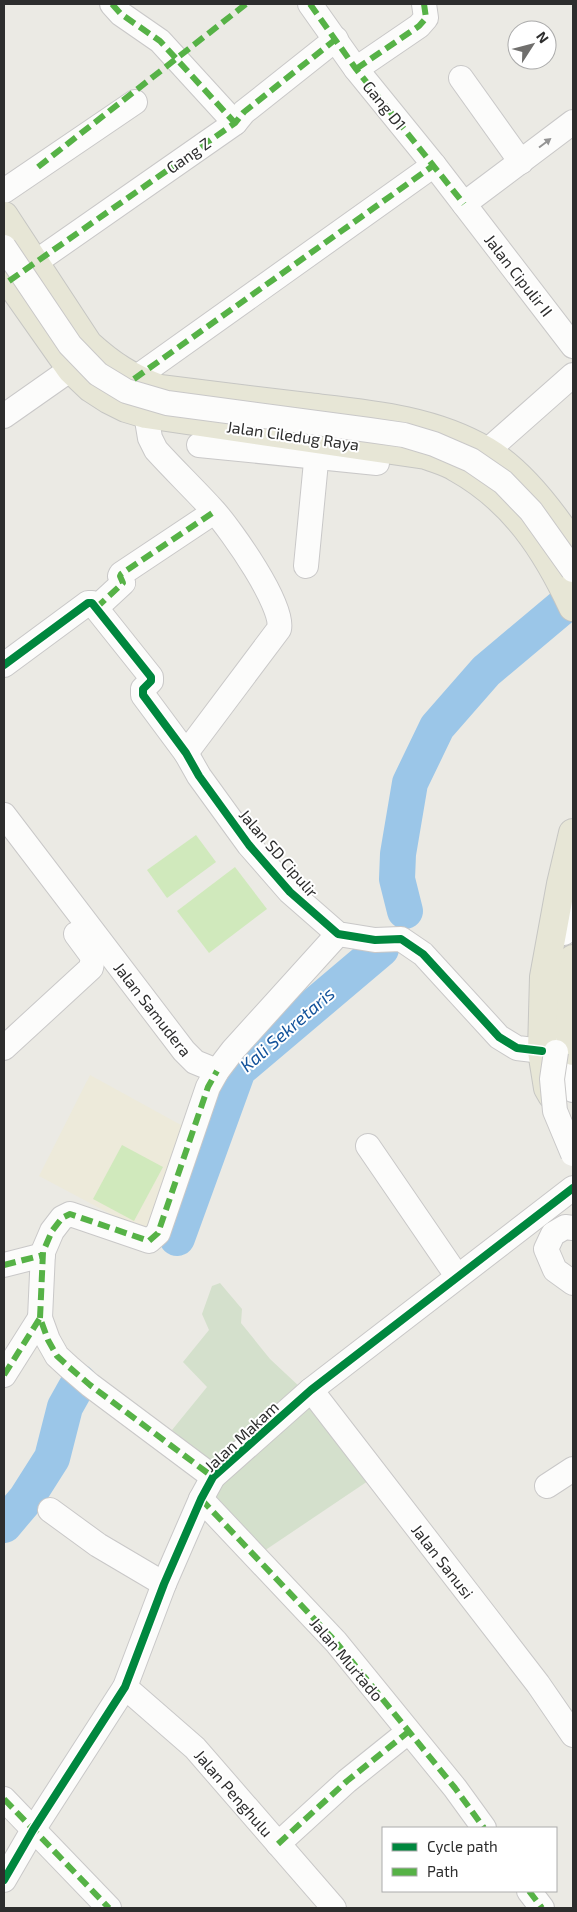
<svg xmlns="http://www.w3.org/2000/svg" width="577" height="1912" viewBox="0 0 577 1912" font-family="'Exo 2',sans-serif">
  <rect width="100%" height="100%" fill="#ebeae4"/>
  <polygon fill="#edeada" points="90,1075 190,1130 150,1235 39,1176"/>
  <g fill="#d4e0cc">
    <polygon points="220,1283 242,1309 241,1323 270,1359 301,1388 212,1465 172,1430 207,1387 183,1362 209,1330 202,1314 212,1286"/>
    <polygon points="311,1402 368,1481 264,1551 213,1498 224,1477"/>
  </g>
  <g fill="#d0e9bc">
    <polygon points="196,835 216,862 167,898 147,870"/>
    <polygon points="235,867 267,909 209,953 177,911"/>
    <polygon points="122,1145 163,1167 134,1221 93,1199"/>
  </g>
  <g fill="none" stroke-linecap="round" stroke-linejoin="round">
    <g stroke="#9bc6e8" stroke-width="36">
      <polyline points="405,911 397,879 398,854 410,783 437,727 486,671 561,608"/>
      <polyline points="177,1238 238,1070 381,949"/>
      <polyline points="4,1525 26,1499 52,1458 65,1407 79,1382"/>
    </g>
    <defs>
      <g id="minor">
        <polyline points="112,4 121,14 160,41 235,123"/>
        <polyline points="310,4 356,69 434,165 573,346"/>
        <polyline points="356,69 419,26 426,18 424,4"/>
        <polyline points="461,78 521,162"/>
        <polyline points="4,191 135,102"/>
        <polyline points="464,204 573,122"/>
        <polyline points="20,273 235,123 244,112 336,39"/>
        <polyline points="134,379 434,165"/>
        <path d="M 146,414 L 150,438 L 156,450 C 175,471 195,490 214,511 C 231,530 285,606 279,629 L 186,753"/>
        <polyline points="4,416 71,369"/>
        <polyline points="199,445 377,463"/>
        <polyline points="487,451 573,375"/>
        <polyline points="306,566 318,441"/>
        <polyline points="96,608 123,583 120,576 121,574 214,512"/>
        <polyline points="4,665 88,603 92,603 151,677 151,681 143,689 143,695 186,753 199,776 249,845 290,892 338,934 375,940 401,939 423,954 499,1037 517,1048 542,1051"/>
        <polyline points="4,815 184,1051 195,1062 217,1071"/>
        <polyline points="564,933 573,896"/>
        <polyline points="555,1043 556,1052 573,1090"/>
        <polyline points="4,1048 91,968 93,957 76,934"/>
        <polyline points="368,1146 457,1276"/>
        <polyline points="573,1228 565,1227 553,1234 546,1249 555,1270 573,1283"/>
        <polyline points="4,1265 43,1255"/>
        <polyline points="40,1318 43,1252 52,1231 62,1218 70,1214 149,1241 158,1233 208,1087 217,1071 233,1050 338,934"/>
        <polyline points="4,1375 40,1318 48,1340 57,1356 69,1367 90,1385 213,1477"/>
        <polyline points="311,1390 538,1684 573,1735"/>
        <polyline points="547,1486 573,1469"/>
        <polyline points="201,1499 336,1642 455,1788 484,1828"/>
        <polyline points="50,1510 98,1545 164,1584"/>
        <polyline points="125,1687 195,1748 334,1908"/>
        <polyline points="4,1799 109,1908"/>
        <polyline points="278,1844 347,1781 408,1732"/>
        <polyline points="4,1880 33,1830 125,1687 164,1584 201,1499 213,1477 311,1390 573,1188"/>
        <polyline points="529,1891 542,1908"/>
      </g>
      <g id="major">
        <path d="M 4,216 L 88,344 C 111,365 131,378 160,389 C 209,395 258,401 307,407 C 368,414 432,419 486,451 C 520,471 552,513 573,545"/>
        <path d="M 4,274 L 71,369 L 91,388 L 108,399 L 126,408 L 146,414 L 426,455 C 436,459 448,462 457,468 C 514,500 546,549 573,607"/>
        <path d="M 573,959 C 566,991 565,1019 573,1051"/>
        <polyline points="552,1095 548,1088 542,1051 544,977 561,884 573,833"/>
      </g>
    </defs>
    <use href="#minor" stroke="#c9c8c8" stroke-width="26"/>
    <use href="#major" stroke="#c6c6c3" stroke-width="30"/>
    <use href="#minor" stroke="#fcfcfb" stroke-width="24"/>
    <use href="#major" stroke="#e7e6d6" stroke-width="28"/>
    <defs>
      <g id="minor-bridge">
        <polyline points="4,247 70,345 98,374 126,391 167,403 369,430 404,435 434,444 471,460 503,482 531,511 573,570"/>
        <polyline points="556,1052 552,1079 555,1111 573,1154"/>
      </g>
    </defs>
    <use href="#minor-bridge" stroke="#c9c8c8" stroke-width="26" stroke-linecap="butt"/>
    <use href="#minor-bridge" stroke="#fcfcfb" stroke-width="24"/>
    <g stroke="#56b246" stroke-width="6" stroke-dasharray="12 6" stroke-linecap="butt">
      <polyline points="112,4 121,14 160,41 235,123"/>
      <polyline points="310,4 356,69 464,204"/>
      <polyline points="356,69 419,26 426,18 424,4"/>
      <polyline points="38,167 246,4"/>
      <polyline points="9,281 235,123 244,112 336,39"/>
      <polyline points="134,379 434,165"/>
      <polyline points="96,608 123,583 120,576 121,574 214,512"/>
      <polyline points="4,1265 43,1255"/>
      <polyline points="40,1318 43,1252 52,1231 62,1218 70,1214 149,1241 158,1233 208,1087 217,1071"/>
      <polyline points="4,1375 40,1318 48,1340 57,1356 69,1367 90,1385 213,1477"/>
      <polyline points="201,1499 336,1642 455,1788 484,1828"/>
      <polyline points="4,1799 109,1908"/>
      <polyline points="278,1844 347,1781 408,1732"/>
      <polyline points="529,1891 542,1908"/>
    </g>
    <defs>
      <g id="cycleway">
        <polyline points="4,665 88,603 92,603 151,677 151,681 143,689 143,695 186,753 199,776 249,845 290,892 338,934 375,940 401,939 423,954 499,1037 517,1048 542,1051"/>
        <polyline points="4,1880 33,1830 125,1687 164,1584 201,1499 213,1477 311,1390 573,1188"/>
      </g>
    </defs>
    <use href="#cycleway" stroke="#fff" stroke-width="11"/>
    <use href="#cycleway" stroke="#00873e" stroke-width="8"/>
  </g>
  <defs><path id="oneway-solid" d="M-6-.8H1V-3.2L6.5 0L1 3.2V.8H-6Z" transform="scale(1.25)"/></defs>
  <use fill="#949494" href="#oneway-solid" transform="translate(545 143) rotate(-37)"/>
  <g text-anchor="middle" dominant-baseline="central" stroke-width="4" stroke-linejoin="round" paint-order="stroke">
    <g font-size="16" fill="#2d2d2d" stroke="#fff">
      <text transform="translate(385 105) rotate(51)">Gang D1</text>
      <text transform="translate(188 155) rotate(-35)">Gang Z</text>
      <text transform="translate(519 275) rotate(52)">Jalan Cipulir II</text>
      <text transform="translate(293 435) rotate(8)">Jalan Ciledug Raya</text>
      <text transform="translate(279 853) rotate(49)">Jalan SD Cipulir</text>
      <text transform="translate(153 1009) rotate(52)">Jalan Samudera</text>
      <text transform="translate(241 1436) rotate(-43)">Jalan Makam</text>
      <text transform="translate(443 1561) rotate(52)">Jalan Sanusi</text>
      <text transform="translate(347 1659) rotate(50)">Jalan Murtado</text>
      <text transform="translate(234 1793) rotate(49)">Jalan Penghulu</text>
    </g>
    <g font-size="18" font-style="italic" fill="#13539b" stroke="#fff">
      <text transform="translate(287 1029) rotate(-41)">Kali Sekretaris</text>
    </g>
  </g>
  <rect width="577" height="1912" fill="none" stroke="#2d2d2d" stroke-width="10"/>
  <rect x="382" y="1827" width="175" height="65" fill="#ffffff" stroke="#ababab"/>
  <rect x="392" y="1843" width="25" height="8" fill="#00873e" stroke="#ababab"/>
  <text x="427" y="1852" font-size="15" fill="#2d2d2d">Cycle path</text>
  <rect x="392" y="1868" width="25" height="8" fill="#56b246" stroke="#ababab"/>
  <text x="427" y="1877" font-size="15" fill="#2d2d2d">Path</text>
  <g transform="translate(532 45) rotate(54)"><circle r="24" fill="#ffffff" stroke="#ababab"/>
  <path d="M0-4L9 19L0 12L-9 19Z" fill="#706f6d"/>
  <text y="-8" font-size="14" font-weight="bold" text-anchor="middle" fill="#2d2d2d">N</text>
  </g>
</svg>
